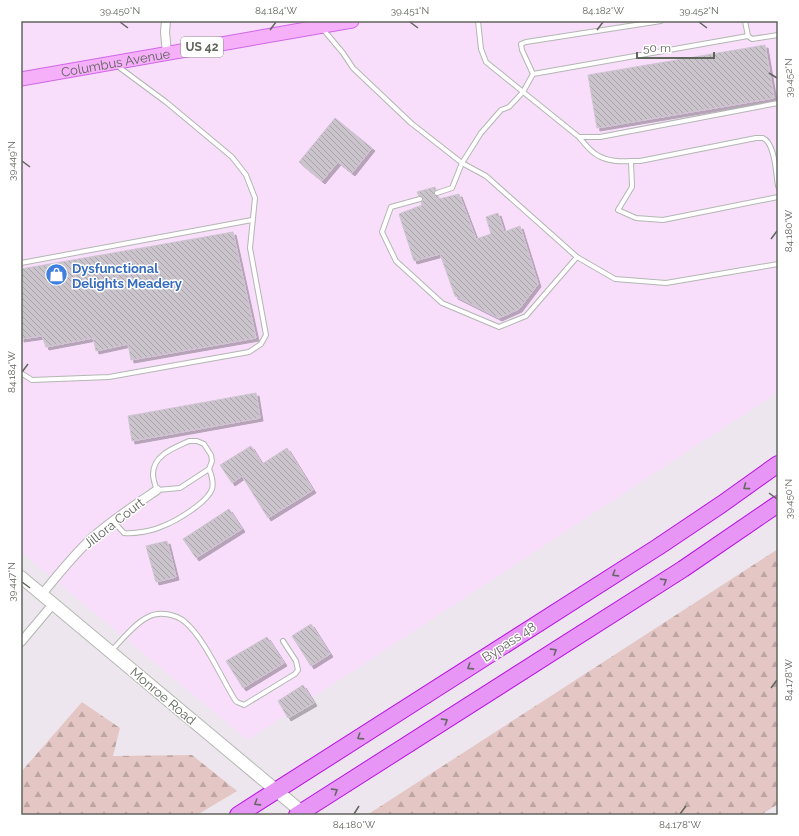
<svg xmlns="http://www.w3.org/2000/svg" width="799" height="836" viewBox="0 0 799 836" font-family="Raleway,sans-serif">
  <defs>
    <pattern id="forest-firs" width="22" height="20" patternUnits="userSpaceOnUse"><rect width="22" height="20" fill="#e4c7c4"/><path d="M5 1l3.5 6h-7zM16 11l3.5 6h-7z" fill="#bca5a2"/></pattern>
    <pattern id="building-back-hatch" width="6" height="6" patternUnits="userSpaceOnUse"><rect width="6" height="6" fill="#cbc4cc"/><path d="M-1 5l2 2M0 0l6 6M5-1l2 2" fill="none" stroke="#a8a3a9"/></pattern>
    <filter id="shadow"><feDropShadow dx="3" dy="3" stdDeviation="0" flood-color="#0004"/></filter>
  </defs>
  <rect width="100%" height="100%" fill="#ede6ee"/>
  <polygon fill="#f8defb" points="21,21 778,21 778,392 248,740 21,552"/>
  <g fill="url(#forest-firs)">
    <polygon points="778,549 778,804 761,815 367,815"/>
    <polygon points="82,702 120,728 113,756 192,755 237,791 197,815 21,815 21,772"/>
  </g>
  <g fill="url(#building-back-hatch)" stroke="#d0c4d3" filter="url(#shadow)">
    <polygon points="765,45 774,98 597,128 588,75"/>
    <polygon points="335,118 372,148 352,173 338,162 322,181 299,162"/>
    <polygon points="435,187 436,190 434,192 434,194 438,196 439,199 459,194 476,239 491,234 486,217 498,213 504,232 520,226 538,284 519,309 499,318 455,296 440,254 414,261 399,214 422,205 421,202 423,200 423,198 419,196 417,192"/>
    <polygon points="233,232 256,338 131,360 128,344 96,351 93,338 46,347 42,336 21,339 21,269"/>
    <polygon points="256,393 260,418 132,441 128,416"/>
    <polygon points="251,446 262,464 287,448 313,490 268,518 242,476 232,483 220,465"/>
    <polygon points="229,509 242,529 196,558 183,539"/>
    <polygon points="167,541 176,577 156,582 146,546"/>
    <polygon points="311,624 330,654 311,666 292,636"/>
    <polygon points="267,637 284,663 243,688 226,661"/>
    <polygon points="303,685 314,703 288,718 278,701"/>
  </g>
  <g fill="none" stroke-linecap="round" stroke-linejoin="round">
    <defs>
      <g id="lane">
        <polyline points="478,21 481,49 486,62 579,137 600,137 778,103"/>
        <polyline points="745,21 748,36 752,39 778,35"/>
        <polyline points="322,28 343,53 353,68 411,123 462,163 486,176 577,257 615,279 666,283 778,264"/>
        <polyline points="533,74 748,36"/>
        <path d="M 579,137 C 584,143 590,151 597,155 C 610,163 625,161 640,161 L 756,138 C 758,138 761,138 763,138 C 775,143 776,174 778,186"/>
        <polyline points="631,161 632,187 618,210 636,218 663,220 778,197"/>
        <polyline points="437,193 452,188 462,163 481,133 501,110 509,107 523,92 533,74 522,50 521,44 526,42 661,21"/>
        <polyline points="420,199 391,207 382,232 396,261 442,303 499,327 526,316 577,257"/>
        <polyline points="21,263 252,220"/>
        <polyline points="21,373 32,380 109,377 249,352 261,344 266,335 250,248 255,198 246,175 232,157 166,102 116,65"/>
        <path d="M 189,441 L 197,441 L 204,444 L 211,455 L 212,461 L 209,469 L 180,488 L 157,490 C 155,485 153,479 153,474 C 153,455 174,448 189,441 Z"/>
        <path d="M 113,521 L 124,533 C 135,534 152,531 163,526 C 176,521 207,503 212,489 C 214,482 212,476 209,469"/>
        <path d="M 112,650 C 123,639 134,624 148,617 C 159,611 176,614 185,622 C 204,638 221,677 235,700 L 237,702 L 244,705 L 295,674 L 298,670 L 296,661 L 283,641"/>
      </g>
      <g id="street">
        <polyline points="166,21 165,32 167,53"/>
        <path d="M 42,594 C 58,575 74,554 93,537 C 112,520 135,505 157,490"/>
        <polyline points="21,642 53,604"/>
      </g>
      <polyline id="secondary" points="21,577 302,812"/>
      <g id="primary">
        <path id="s1" d="M 21,79 L 352,21"/>
      </g>
      <g id="highway">
        <polyline points="238,815 658,547 722,504 778,464"/>
        <polyline points="297,815 683,569 778,504"/>
      </g>
    </defs>
    <use href="#lane" stroke="#b2b7b1" stroke-width="6"/>
    <use href="#street" stroke="#b2b7b1" stroke-width="10"/>
    <use href="#secondary" stroke="#b4b9b2" stroke-width="14"/>
    <use href="#primary" stroke="#d166e7" stroke-width="15"/>
    <use href="#highway" stroke="#b811e3" stroke-width="18"/>
    <use href="#lane" stroke="#fff" stroke-width="4"/>
    <use href="#street" stroke="#fff" stroke-width="8"/>
    <use href="#secondary" stroke="#fff" stroke-width="12"/>
    <use href="#primary" stroke="#f5b0f9" stroke-width="13"/>
    <use href="#highway" stroke="#e796f5" stroke-width="16"/>
  </g>
  <defs><path id="oneway-chevron" d="M-2-3.5L2.5 0L-2 3.5" fill="none" stroke-width="1.6" stroke-linecap="round" stroke-linejoin="round"/></defs>
  <g stroke="#676765">
    <use href="#oneway-chevron" transform="translate(746 487) rotate(144)"/>
    <use href="#oneway-chevron" transform="translate(615 574) rotate(148)"/>
    <use href="#oneway-chevron" transform="translate(664 581) rotate(-32)"/>
    <use href="#oneway-chevron" transform="translate(554 651) rotate(-32)"/>
    <use href="#oneway-chevron" transform="translate(470 667) rotate(147)"/>
    <use href="#oneway-chevron" transform="translate(445 721) rotate(-32)"/>
    <use href="#oneway-chevron" transform="translate(360 737) rotate(147)"/>
    <use href="#oneway-chevron" transform="translate(335 791) rotate(-32)"/>
    <use href="#oneway-chevron" transform="translate(257 803) rotate(148)"/>
  </g>
  <path fill="none" stroke="#60655d" stroke-width="1.5" d="M 120,22 L 128,28M 410,22 L 418,28M 699,22 L 707,28M 270,30 L 276,22M 597,30 L 603,22M 769,73 L 777,78M 22,161 L 30,167M 771,239 L 777,231M 22,372 L 28,364M 769,493 L 777,499M 22,582 L 30,588M 771,688 L 777,680M 354,814 L 359,806M 680,814 L 686,806"/>
  <defs>
    <symbol id="shop-disc" viewBox="-11 -11 22 22"><circle r="9.5" fill="#3f7fe0" stroke="#fff"/><path d="M-5-2.5h2.3a2.7 3.5 0 0 1 5.4 0H5L5.5 6h-11ZM-1.5-2.5h3a1.5 2.3 0 0 0-3 0Z" fill="#fff"/></symbol>
  </defs>
  <g fill-rule="evenodd">
    <use href="#shop-disc" x="44" y="262" width="25" height="25"/>
  </g>
  <g text-anchor="middle" dominant-baseline="central" stroke-width="3" stroke-linejoin="round" paint-order="stroke">
    <rect fill="#fff" stroke="#90938e" stroke-width="1" x="181" y="37" width="42" height="20" rx="3"/>
    <g font-size="12" font-weight="bold" fill="#60655d">
      <text x="202" y="47">US 42</text>
    </g>
    <g font-size="13" fill="#60655d" stroke="#fff">
      <text stroke="none"><textPath href="#s1" startOffset="96">Columbus Avenue</textPath></text>
      <text transform="translate(114 523) rotate(-38)">Jillora Court</text>
      <text transform="translate(509 642) rotate(-33)">Bypass 48</text>
      <text transform="translate(163 696) rotate(40)">Monroe Road</text>
    </g>
    <g font-size="13" font-weight="bold" fill="#366cbe" stroke="#fff" text-anchor="start">
      <text x="72" y="268">Dysfunctional<tspan x="72" dy="15">Delights Meadery</tspan></text>
    </g>
  </g>
  <rect width="799" height="836" fill="none" stroke="#ffffff" stroke-width="44"/>
  <path d="M637 52v6h77v-6" fill="none" stroke="#60655d" stroke-width="2"/>
  <text x="643" y="52" font-size="12" fill="#60655d" stroke="#ffffff" stroke-width="3" paint-order="stroke">50 m</text>
  <rect x="22" y="22" width="755" height="792" fill="none" stroke="#60655d" stroke-width="1.5"/>
  <g font-size="10" text-anchor="middle" fill="#60655d">
    <text x="120" y="14">39.450°N</text>
    <text x="276" y="14">84.184°W</text>
    <text x="410" y="14">39.451°N</text>
    <text x="603" y="14">84.182°W</text>
    <text x="699" y="14">39.452°N</text>
    <text transform="translate(788 78) rotate(-90)" y="4">39.452°N</text>
    <text transform="translate(11 161) rotate(-90)" y="4">39.449°N</text>
    <text transform="translate(788 231) rotate(-90)" y="4">84.180°W</text>
    <text transform="translate(11 372) rotate(-90)" y="4">84.184°W</text>
    <text transform="translate(788 499) rotate(-90)" y="4">39.450°N</text>
    <text transform="translate(11 582) rotate(-90)" y="4">39.447°N</text>
    <text transform="translate(788 680) rotate(-90)" y="4">84.178°W</text>
    <text x="354" y="828">84.180°W</text>
    <text x="680" y="828">84.178°W</text>
  </g>
</svg>
